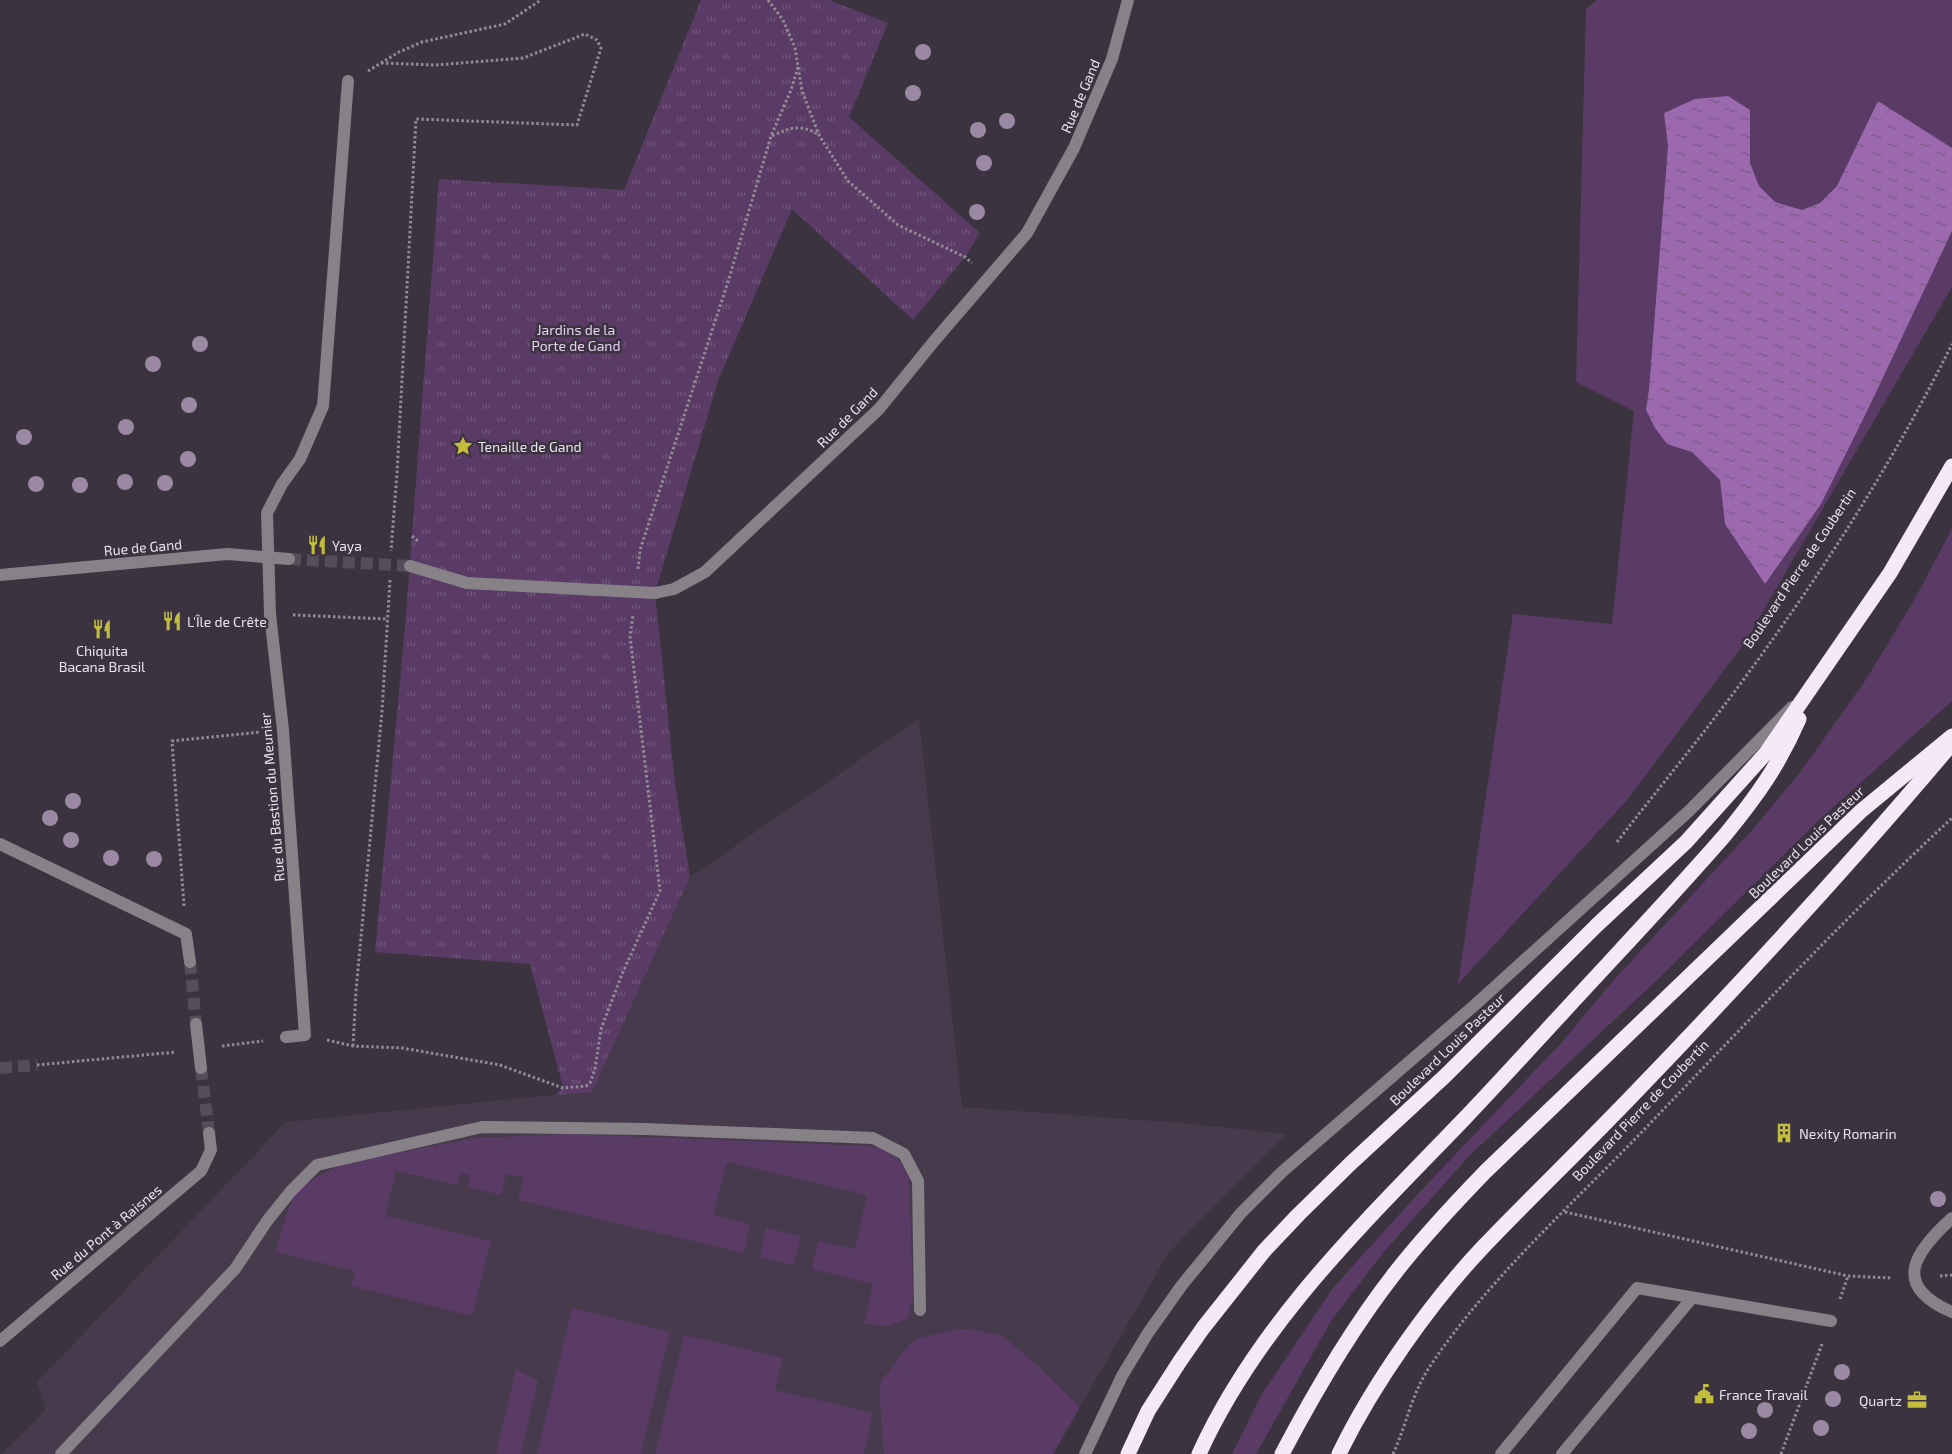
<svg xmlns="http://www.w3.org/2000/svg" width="1952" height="1454" viewBox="0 0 1952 1454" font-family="'Exo 2',sans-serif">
  <defs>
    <pattern id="park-tufts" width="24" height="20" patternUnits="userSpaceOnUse" patternTransform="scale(1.25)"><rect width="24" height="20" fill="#5a3b65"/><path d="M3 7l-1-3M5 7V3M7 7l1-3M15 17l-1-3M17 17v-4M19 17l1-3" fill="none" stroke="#72577b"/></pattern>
    <pattern id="water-ripples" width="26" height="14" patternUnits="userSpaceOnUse" patternTransform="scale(1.25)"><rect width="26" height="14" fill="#9c69af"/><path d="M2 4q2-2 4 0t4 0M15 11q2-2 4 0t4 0" fill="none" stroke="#7a5a85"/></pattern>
  </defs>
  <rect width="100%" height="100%" fill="#3c3340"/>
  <polygon fill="#473a4c" points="919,719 962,1107 1182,1123 1286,1134 1169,1252 1053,1454 1,1454 46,1409 37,1382 286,1122 592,1091 690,877"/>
  <g fill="#5a3b65">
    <polygon points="1597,0 1952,0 1952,287 1745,642 1628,799 1458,984 1513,614 1612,624 1634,411 1576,382 1586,9"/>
    <polygon points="1952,529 1952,701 1818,821 1657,980 1469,1156 1382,1254 1331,1321 1256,1454 1232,1454 1261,1395 1333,1288 1415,1197 1563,1041 1612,982 1752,830 1798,775 1865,681 1912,604"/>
    <path d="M 569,1134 L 867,1146 L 883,1149 L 898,1158 L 909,1178 L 913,1295 L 908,1318 L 888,1326 L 864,1324 L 873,1284 L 812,1269 L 818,1241 L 855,1249 L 867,1195 L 727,1162 L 713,1215 L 750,1224 L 744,1253 L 518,1200 L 524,1178 L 506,1174 L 501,1195 L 468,1187 L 470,1176 L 461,1173 L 458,1185 L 396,1171 L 385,1216 L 491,1241 L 472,1316 L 351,1286 L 355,1271 L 276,1252 C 281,1235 288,1201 300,1189 C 313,1178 330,1170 345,1163 L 475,1138 Z"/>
    <polygon points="766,1228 801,1236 794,1265 760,1257"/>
    <polygon points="572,1308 670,1332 641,1454 537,1454"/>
    <polygon points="961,1329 975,1330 1003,1336 1038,1366 1080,1407 1053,1454 884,1454 879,1390 882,1380 909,1345 916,1339 943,1332"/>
    <polygon points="684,1335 783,1358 775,1390 873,1413 864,1454 655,1454"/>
    <polygon points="516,1369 538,1381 521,1454 496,1454"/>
  </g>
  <polygon fill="url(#park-tufts)" points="701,0 829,0 888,23 849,117 980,233 965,257 913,320 792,209 718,381 655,593 675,784 690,877 592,1092 556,1095 563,1087 530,964 375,952 405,627 439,179 624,190"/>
  <polygon fill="url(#water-ripples)" points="1728,96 1750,110 1750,163 1759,186 1775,202 1802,210 1820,203 1837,186 1878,101 1952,148 1952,231 1871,403 1821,504 1765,584 1725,524 1720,480 1692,452 1667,444 1655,428 1646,410 1649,390 1668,146 1664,113 1695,99"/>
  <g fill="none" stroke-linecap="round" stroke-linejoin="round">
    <g stroke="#564d5a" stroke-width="12" stroke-dasharray="12 6" stroke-linecap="butt">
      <polyline points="289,559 410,566"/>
      <polyline points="190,962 196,1024"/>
      <polyline points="0,1068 37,1065"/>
      <polyline points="201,1068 209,1133"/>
    </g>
    <g stroke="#928b95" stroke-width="3" stroke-dasharray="2.5 2.5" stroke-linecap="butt">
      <polyline points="768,0 783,20 795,48 802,91 819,135 848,181 898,225 965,257 972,263"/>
      <polyline points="381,63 436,65 523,58 585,34 597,40 601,48 577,125 416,119 397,473 391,551"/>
      <polyline points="368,71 399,52 422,42 505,24 541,0"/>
      <path d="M 772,136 C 791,127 801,124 819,135"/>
      <polyline points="412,536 419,542"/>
      <polyline points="638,569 640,550 728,282 771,136 791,90 798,67"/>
      <polyline points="293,615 388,619"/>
      <path d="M 1617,842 C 1654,794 1693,747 1729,699 C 1813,587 1890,469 1952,344"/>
      <polyline points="184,906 172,741 260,732"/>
      <polyline points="327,1040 353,1046 402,1048 500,1065 563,1088 586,1086 590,1083 595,1069 601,1029 622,974 660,891 630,636 633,615"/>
      <polyline points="222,1046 263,1041"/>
      <polyline points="353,1046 356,991 382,711 390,580"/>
      <polyline points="37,1065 176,1052"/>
      <polyline points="1565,1212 1848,1276 1891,1278"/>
      <polyline points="1940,1276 1952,1275"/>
      <polyline points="1840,1299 1848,1276"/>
      <path d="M 1393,1454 C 1406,1426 1411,1397 1427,1371 C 1481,1287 1566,1210 1636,1138 C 1740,1030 1842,920 1952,818"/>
      <polyline points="1781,1454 1822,1344"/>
    </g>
    <g stroke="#868288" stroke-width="12">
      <polyline points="410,566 467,583"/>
      <polyline points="0,575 227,554 289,559"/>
      <polyline points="655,593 674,589 705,572 879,409 935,340 1027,233 1074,148 1112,59 1128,0"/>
      <polyline points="0,844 186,934 190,962"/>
      <polyline points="196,1024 201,1068"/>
      <polyline points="286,1037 305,1035 283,730 270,614 267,513 282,484 300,459 323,406 348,81"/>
      <path d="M 1952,1218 C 1915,1252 1890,1285 1952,1312"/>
      <polyline points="0,1341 201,1171 211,1150 209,1133"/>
      <polyline points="61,1454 235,1269 267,1221 291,1191 317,1165 482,1127 645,1129 873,1138 904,1154 918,1181 920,1310"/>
      <polyline points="1085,1454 1122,1376 1148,1333 1182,1285 1241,1213 1282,1172 1476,1004 1689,811 1792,707"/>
      <polyline points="1501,1454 1637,1288 1831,1321"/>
      <polyline points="1562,1454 1692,1298"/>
    </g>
    <g stroke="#f5e9f9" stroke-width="15">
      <polyline points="1128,1454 1148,1411 1180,1361 1203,1328 1264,1251 1298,1215 1350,1164 1445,1076 1597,925 1686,842 1766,753 1890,573 1952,466"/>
      <path d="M 1199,1454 C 1259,1322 1366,1221 1465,1118 C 1503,1078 1541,1036 1579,995 C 1628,942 1678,889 1725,835 C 1757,796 1779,765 1799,719"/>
      <path d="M 1282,1454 C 1315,1391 1351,1329 1395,1273 C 1423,1237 1454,1204 1486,1171 L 1861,811 L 1952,736"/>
      <path d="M 1339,1454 C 1373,1384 1430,1303 1484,1246 C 1532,1196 1582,1148 1630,1098 C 1740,984 1848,867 1950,746"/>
    </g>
    <polyline stroke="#868288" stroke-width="12" points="467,583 655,593"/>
  </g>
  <g fill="#9b88a3">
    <circle cx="923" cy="52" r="8"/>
    <circle cx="913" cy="93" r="8"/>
    <circle cx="1007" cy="121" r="8"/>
    <circle cx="978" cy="130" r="8"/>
    <circle cx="984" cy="163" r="8"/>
    <circle cx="977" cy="212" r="8"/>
    <circle cx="200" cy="344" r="8"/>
    <circle cx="153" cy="364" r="8"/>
    <circle cx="189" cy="405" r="8"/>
    <circle cx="126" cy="427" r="8"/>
    <circle cx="24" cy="437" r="8"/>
    <circle cx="188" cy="459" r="8"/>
    <circle cx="125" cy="482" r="8"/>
    <circle cx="165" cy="483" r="8"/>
    <circle cx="36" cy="484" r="8"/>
    <circle cx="80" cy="485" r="8"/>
    <circle cx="73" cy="801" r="8"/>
    <circle cx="50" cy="818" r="8"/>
    <circle cx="71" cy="840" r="8"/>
    <circle cx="111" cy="858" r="8"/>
    <circle cx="154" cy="859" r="8"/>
    <circle cx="1938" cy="1199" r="8"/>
    <circle cx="1842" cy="1372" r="8"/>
    <circle cx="1833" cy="1399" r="8"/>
    <circle cx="1765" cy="1410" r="8"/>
    <circle cx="1821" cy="1428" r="8"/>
    <circle cx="1749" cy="1431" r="8"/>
  </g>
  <defs>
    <symbol id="sight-bare" viewBox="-9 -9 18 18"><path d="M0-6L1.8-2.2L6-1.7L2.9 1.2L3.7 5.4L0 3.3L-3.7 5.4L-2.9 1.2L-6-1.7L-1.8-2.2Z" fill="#c3bd3e" stroke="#3c3340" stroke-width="2.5" paint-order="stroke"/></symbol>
    <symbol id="restaurant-bare" viewBox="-9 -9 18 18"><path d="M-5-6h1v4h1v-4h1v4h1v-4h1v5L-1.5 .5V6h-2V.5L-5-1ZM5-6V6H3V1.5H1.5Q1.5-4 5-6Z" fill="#c3bd3e" stroke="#3c3340" stroke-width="2.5" paint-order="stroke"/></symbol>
    <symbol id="building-bare" viewBox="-9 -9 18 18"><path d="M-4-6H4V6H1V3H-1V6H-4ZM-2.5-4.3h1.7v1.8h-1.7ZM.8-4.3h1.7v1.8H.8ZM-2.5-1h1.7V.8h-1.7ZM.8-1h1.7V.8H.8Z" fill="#c3bd3e" stroke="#3c3340" stroke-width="2.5" paint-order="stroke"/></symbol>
    <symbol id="civic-bare" viewBox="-9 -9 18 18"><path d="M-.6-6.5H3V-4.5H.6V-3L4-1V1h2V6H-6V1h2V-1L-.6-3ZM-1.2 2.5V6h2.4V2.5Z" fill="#c3bd3e" stroke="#3c3340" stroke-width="2.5" paint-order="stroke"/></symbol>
    <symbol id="office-bare" viewBox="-9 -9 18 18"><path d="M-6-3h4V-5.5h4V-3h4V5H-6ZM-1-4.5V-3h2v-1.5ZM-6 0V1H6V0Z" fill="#c3bd3e" stroke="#3c3340" stroke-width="2.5" paint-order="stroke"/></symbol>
  </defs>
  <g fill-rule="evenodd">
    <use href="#sight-bare" x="449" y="432" width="28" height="28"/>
    <use href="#restaurant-bare" x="303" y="531" width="28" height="28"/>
    <use href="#restaurant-bare" x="158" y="607" width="28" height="28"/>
    <use href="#restaurant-bare" x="88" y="615" width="28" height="28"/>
    <use href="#building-bare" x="1770" y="1119" width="28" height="28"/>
    <use href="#civic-bare" x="1690" y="1380" width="28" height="28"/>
    <use href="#office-bare" x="1903" y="1386" width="28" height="28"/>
  </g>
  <g text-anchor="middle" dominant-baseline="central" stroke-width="5" stroke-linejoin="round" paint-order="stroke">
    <g font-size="14" fill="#e9e3eb" stroke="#3c3340">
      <text transform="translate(1080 96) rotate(-67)">Rue de Gand</text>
      <text transform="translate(847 417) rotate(-45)">Rue de Gand</text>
      <text transform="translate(143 547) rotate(-5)">Rue de Gand</text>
      <text transform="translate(1799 568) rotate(-56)">Boulevard Pierre de Coubertin</text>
      <text transform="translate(272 797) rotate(-95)">Rue du Bastion du Meunier</text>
      <text transform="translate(1806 842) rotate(-44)">Boulevard Louis Pasteur</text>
      <text transform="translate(1447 1049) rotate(-44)">Boulevard Louis Pasteur</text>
      <text transform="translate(1640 1110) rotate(-46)">Boulevard Pierre de Coubertin</text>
      <text transform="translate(106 1232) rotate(-40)">Rue du Pont à Raisnes</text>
    </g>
    <g font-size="14" fill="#e9cef4" stroke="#3c3340">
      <text x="576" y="329">Jardins de la<tspan x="576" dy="16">Porte de Gand</tspan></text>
    </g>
    <g font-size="14" fill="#e9e3eb" stroke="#3c3340" text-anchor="start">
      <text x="478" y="446">Tenaille de Gand</text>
      <text x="332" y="545">Yaya</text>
      <text x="187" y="621">L'Île de Crête</text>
      <text x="102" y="650" text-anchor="middle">Chiquita<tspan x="102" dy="16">Bacana Brasil</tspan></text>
      <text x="1799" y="1133">Nexity Romarin</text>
      <text x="1719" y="1394">France Travail</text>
      <text x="1902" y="1400" text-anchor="end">Quartz</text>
    </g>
  </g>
</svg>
